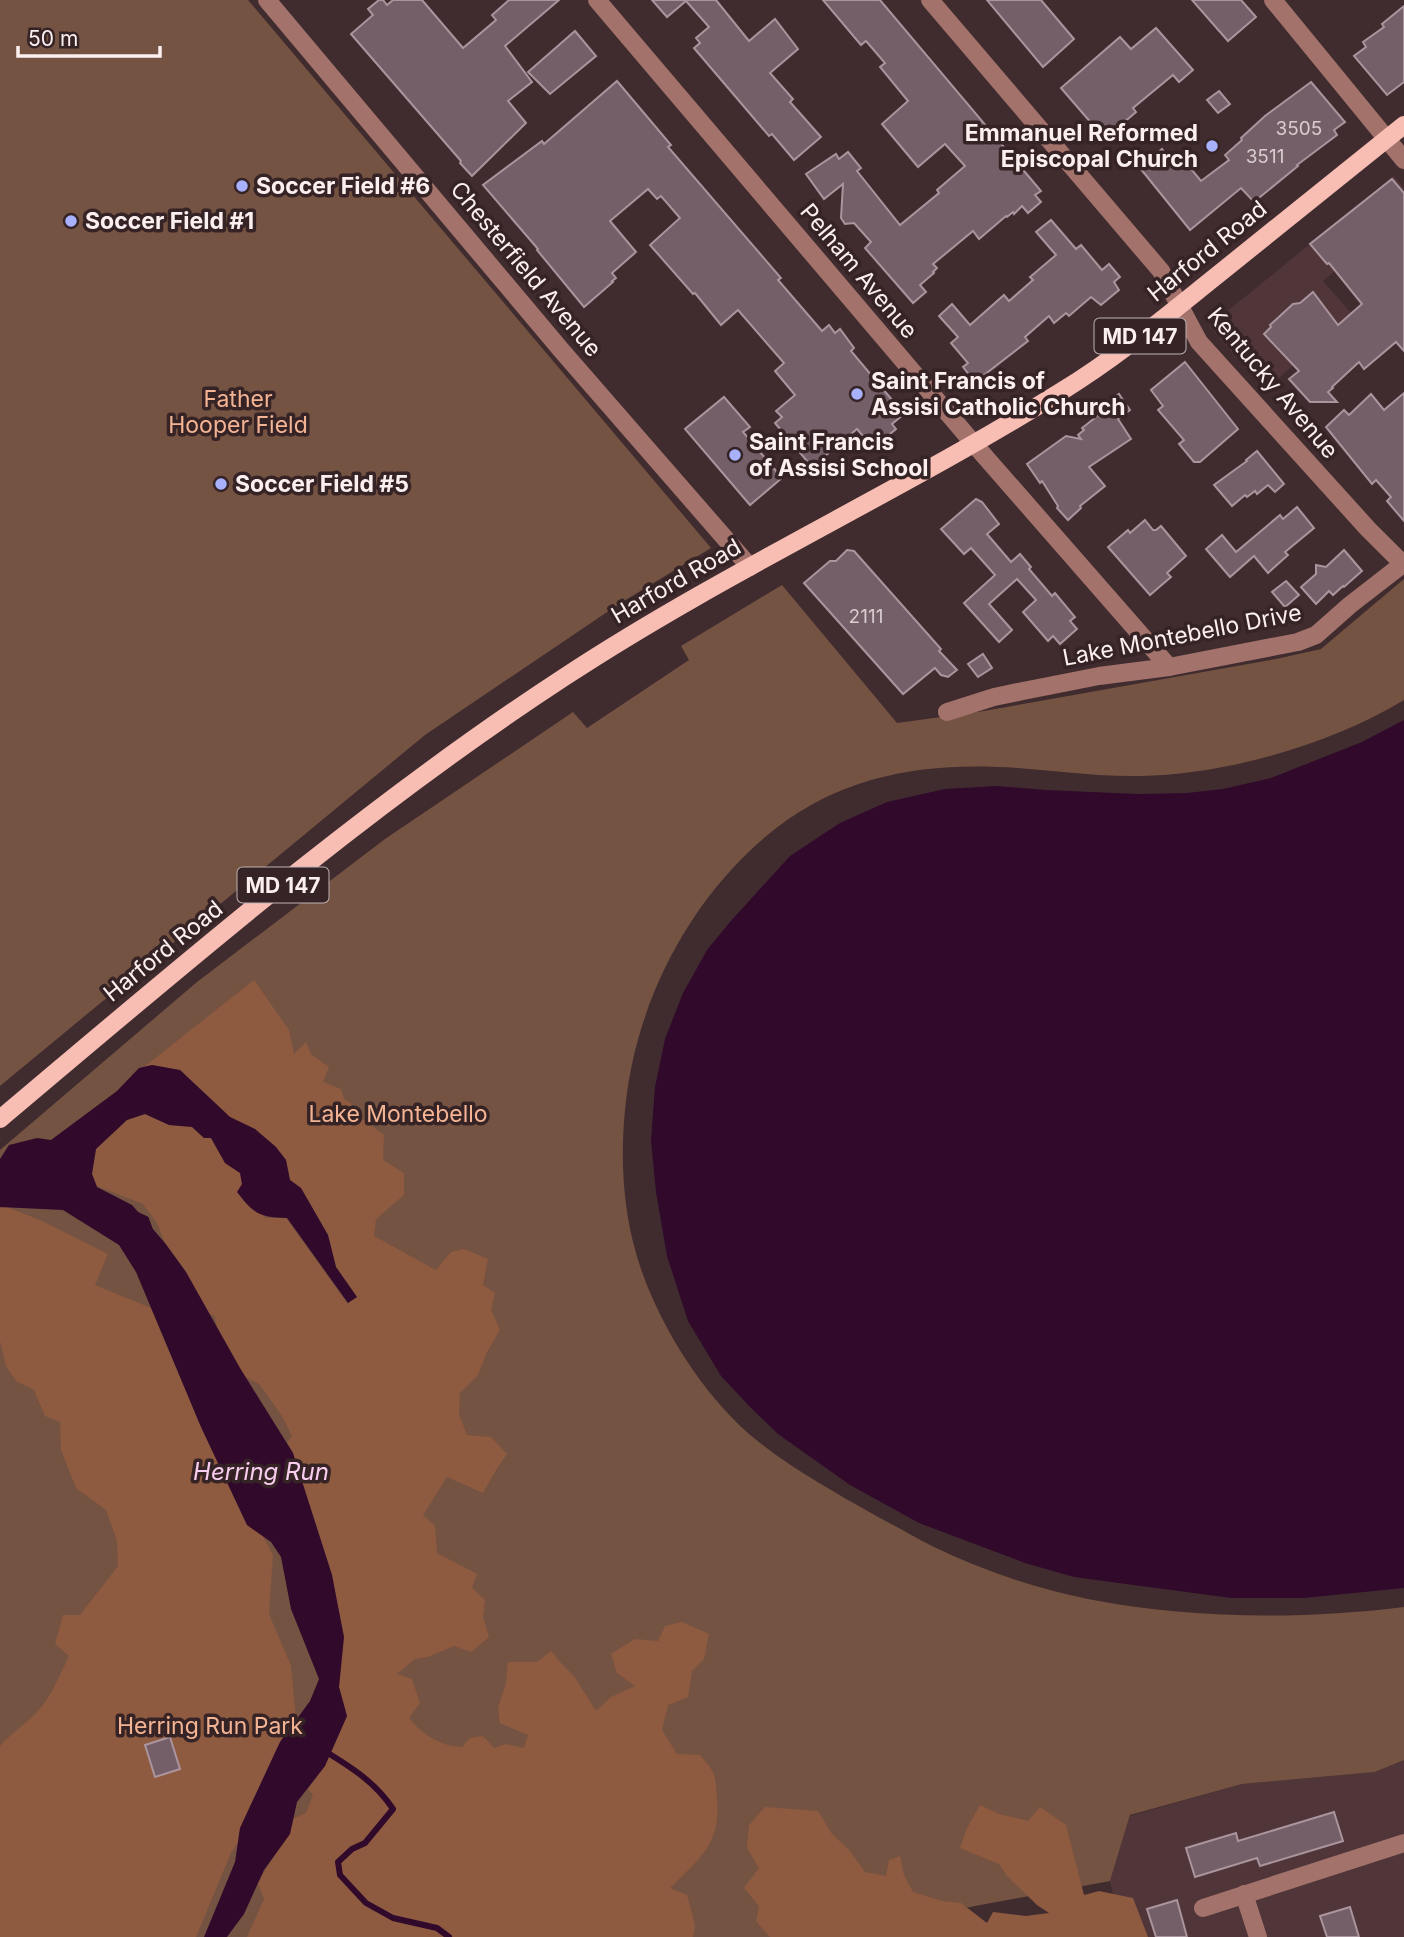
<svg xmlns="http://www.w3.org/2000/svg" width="1404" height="1937" viewBox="0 0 1404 1937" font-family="Inter,sans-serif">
  <rect width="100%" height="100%" fill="#402c2f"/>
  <g fill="#503539">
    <polygon points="1394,176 1404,188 1404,211 1323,281 1352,314 1265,390 1209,326"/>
    <polygon points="1404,1760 1404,1937 1124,1937 1110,1881 1130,1816 1242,1784 1375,1772"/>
  </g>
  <g fill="#755342">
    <polygon points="0,0 248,0 711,548 619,604 425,735 0,1086"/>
    <path d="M 1404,579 L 1404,700 C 1329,745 1228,774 1141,776 C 1100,777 1059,771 1018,768 C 929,762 847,773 775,829 C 692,895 638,997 626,1101 C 620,1151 622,1205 636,1253 C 654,1317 699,1390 749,1434 C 788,1467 834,1492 878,1517 C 896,1526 914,1537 932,1546 C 981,1570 1034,1588 1088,1599 C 1191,1619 1299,1620 1404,1607 L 1404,1760 L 1375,1772 L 1242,1784 L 1130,1815 L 1110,1881 L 911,1918 L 941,1937 L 0,1937 L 0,1150 L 197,982 L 385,839 L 573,712 L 587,728 L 689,660 L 681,646 L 782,585 L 897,723 L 978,712 L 1276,659 L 1321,649 Z"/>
  </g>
  <g fill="#8e5a40">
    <path d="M 254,980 L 289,1030 L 294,1054 L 306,1042 L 311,1054 L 329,1067 L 323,1082 L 341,1089 L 344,1099 L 352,1104 L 347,1116 L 364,1120 L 384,1135 L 383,1160 L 404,1173 L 404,1195 L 376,1219 L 374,1236 L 436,1270 L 451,1252 L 464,1249 L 488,1259 L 483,1285 L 495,1293 L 491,1310 L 500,1330 L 487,1352 L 478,1375 L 460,1393 L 459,1415 L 467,1435 L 491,1437 L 507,1454 L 496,1470 L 483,1493 L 447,1477 L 423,1515 L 435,1526 L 437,1553 L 477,1574 L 472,1588 L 485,1600 L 483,1617 L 489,1637 L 471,1652 L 454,1646 L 428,1657 L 415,1659 L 397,1674 L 412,1679 L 420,1703 L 409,1718 C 423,1735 440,1746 462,1747 L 470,1738 L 483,1736 L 494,1748 L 506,1744 L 524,1748 L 528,1735 L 500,1723 L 498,1708 L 506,1683 L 508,1662 L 537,1662 L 551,1651 L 560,1662 L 574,1676 L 596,1711 L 611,1697 L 635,1686 L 617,1673 L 611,1654 L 635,1639 L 658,1641 L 665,1626 L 682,1622 L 709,1634 L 704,1659 L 692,1671 L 688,1697 L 668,1705 L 662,1730 L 677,1754 L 700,1755 C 717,1775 715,1774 717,1800 C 721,1844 699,1859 670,1888 L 687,1895 L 695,1925 L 693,1937 L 247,1937 L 264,1899 L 258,1884 C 268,1861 287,1843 293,1819 L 306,1813 L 313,1795 L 308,1789 L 325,1766 L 347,1716 L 339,1687 L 343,1637 L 332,1575 L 293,1453 L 287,1443 L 292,1436 L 282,1416 L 259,1384 L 244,1376 L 217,1329 L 215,1316 L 209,1314 L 186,1272 L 165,1243 L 157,1223 L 143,1204 L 97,1186 L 92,1174 L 96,1149 L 127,1120 L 145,1114 L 169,1125 L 192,1127 L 204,1138 L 211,1138 L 225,1163 L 240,1173 L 242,1184 L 265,1218 L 286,1218 L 347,1303 L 357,1297 L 336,1267 L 328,1235 L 301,1188 L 290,1180 L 286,1160 L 255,1129 L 230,1117 L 180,1070 L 152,1065 L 144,1067 Z"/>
    <path d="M 7,1207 L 40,1220 L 108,1254 L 95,1285 L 151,1308 L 201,1427 L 247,1525 L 263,1536 L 273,1555 L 269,1614 L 291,1666 L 296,1720 L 280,1742 L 240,1828 L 238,1842 L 231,1853 L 196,1937 L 0,1937 L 0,1746 C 11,1733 26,1724 38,1711 C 52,1696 60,1674 69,1656 L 55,1644 L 63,1615 L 80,1615 L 118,1566 L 117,1541 L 106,1510 L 76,1488 L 61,1450 L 60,1422 L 45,1416 L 34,1390 L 16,1381 L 6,1366 L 0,1341 L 0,1208 Z"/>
    <polygon points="980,1805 999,1814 1028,1821 1040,1807 1066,1825 1084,1895 1099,1891 1133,1898 1148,1937 770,1937 756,1921 759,1906 744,1888 759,1868 747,1848 749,1825 765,1807 818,1811 832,1834 850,1851 865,1872 886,1876 889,1860 900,1856 904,1875 913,1892 942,1901 961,1903 987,1923 993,1912 1026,1916 1049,1913 1037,1905 1007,1876 999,1864 960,1848 967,1828"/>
  </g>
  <g fill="#30092b">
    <polygon points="1404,720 1404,1588 1304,1598 1231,1598 1074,1577 1025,1563 919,1523 850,1485 778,1434 750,1407 721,1376 688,1321 667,1256 656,1192 651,1141 655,1087 665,1039 683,993 707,950 730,922 790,856 840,823 887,802 945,789 997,786 1046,790 1137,794 1187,793 1223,789 1271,778 1362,742"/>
    <path d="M 152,1065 L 180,1070 L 230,1117 L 255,1129 L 276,1147 L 286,1160 L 290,1180 L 301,1188 L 328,1235 L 336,1267 L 357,1297 L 348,1303 L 287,1218 C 259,1217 254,1214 237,1192 L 242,1184 L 240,1173 L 225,1163 L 211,1138 L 204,1138 L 192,1127 L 169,1125 L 145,1114 L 127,1120 L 96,1149 L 92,1174 L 97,1187 L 132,1205 L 165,1243 L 186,1272 L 240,1368 L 293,1453 L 332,1575 L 344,1637 L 339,1687 L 347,1716 L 325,1766 L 297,1802 L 290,1834 L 264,1870 L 244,1914 L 227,1937 L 204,1937 L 235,1862 L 240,1828 L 280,1742 L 310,1701 L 319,1679 L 291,1609 L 281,1557 L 271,1542 L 247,1525 L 201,1427 L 136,1272 L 119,1245 L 63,1210 L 0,1207 L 0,1159 L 9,1145 L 37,1138 L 51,1140 L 117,1091 L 139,1068 Z"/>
  </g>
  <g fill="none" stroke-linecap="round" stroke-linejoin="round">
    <g stroke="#30092b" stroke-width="6">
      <polyline points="135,1214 146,1219 150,1230"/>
      <path d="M 323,1750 C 351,1767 375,1782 393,1809 L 365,1843 L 352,1849 L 338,1862 L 340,1875 L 366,1903 L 393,1918 L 437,1928 L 449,1937"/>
    </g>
  </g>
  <g fill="#745f68" stroke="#aa949d" stroke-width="2">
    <polygon points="379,0 383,0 387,5 393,0 422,0 463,48 496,20 492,15 509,0 559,0 505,46 532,82 508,101 526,123 472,176 460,163 461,161 351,34 373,15 368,9"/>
    <polygon points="652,0 716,0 749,41 775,19 798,49 770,73 793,99 790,102 821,137 794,160 772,134 769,136 694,48 700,43 696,38 709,27 686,1 667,17"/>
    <polygon points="823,0 880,0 1041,191 1035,195 1041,202 1028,213 1022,206 1014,214 1013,212 1007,217 1006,216 979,239 973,231 933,264 937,268 933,272 934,273 920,285 926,292 913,303 865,248 871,242 854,223 845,224 841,218 843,184 824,199 806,174 836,154 839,159 848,152 861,168 857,171 900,225 939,193 937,190 965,166 945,144 918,167 882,124 908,101 880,67 885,63 866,41 861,45"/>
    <polygon points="987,0 1041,0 1074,39 1043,67"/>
    <polygon points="1192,0 1241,0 1256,17 1228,41"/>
    <polygon points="1404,6 1404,82 1387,95 1354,56 1366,47 1363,42 1384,27 1382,24"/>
    <polygon points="1156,28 1193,70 1179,82 1173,75 1133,108 1136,112 1122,124 1128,130 1115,141 1109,135 1105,139 1061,88 1120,37 1131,49"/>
    <polygon points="575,31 596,56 550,94 528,72"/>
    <polygon points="617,81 671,145 668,147 781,278 778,280 822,331 829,325 835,333 840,329 854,348 851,351 904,414 892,424 896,429 885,438 881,434 869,443 857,429 812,467 775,423 782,417 776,411 795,395 775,371 784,363 738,310 721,325 695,293 693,294 650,245 680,218 661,196 657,199 648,189 610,221 636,252 612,273 616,278 612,281 613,282 584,307 537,250 538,249 483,185 542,141 544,144"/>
    <polygon points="1311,82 1345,122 1334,130 1337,135 1297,165 1298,166 1254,202 1241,188 1190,230 1140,168 1162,149 1174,165 1182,158 1201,181 1229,160 1225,155 1242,140 1241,138 1265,116"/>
    <polygon points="1219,91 1230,104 1218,113 1207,100"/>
    <polygon points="1392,179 1404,193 1404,351 1396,342 1364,369 1359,362 1332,387 1333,388 1328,392 1337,402 1310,402 1289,379 1299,371 1264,334 1271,327 1270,325 1293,304 1300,303 1313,292 1338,325 1362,304 1329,263 1327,264 1310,244"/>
    <polygon points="1051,220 1076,249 1081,245 1102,270 1109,264 1120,277 1114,282 1119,290 1101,305 1091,297 1069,316 1066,313 1054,323 1049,316 1025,337 1028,341 975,382 963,367 968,363 951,343 958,337 939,316 952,304 970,325 1004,295 1009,301 1033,280 1030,277 1056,255 1036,232"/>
    <polygon points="1185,362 1238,429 1200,462 1194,462 1179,444 1184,440 1158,410 1163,406 1151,390"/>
    <polygon points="1404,393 1404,521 1387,501 1391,497 1376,480 1372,484 1326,427 1344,410 1349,415 1371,394 1384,410"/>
    <polygon points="1119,394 1130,410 1118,419 1131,439 1089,467 1105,486 1080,506 1081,508 1068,520 1057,508 1058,506 1042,481 1040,483 1027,464 1066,436 1081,439 1078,435 1084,430 1082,428 1110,406 1107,402"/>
    <polygon points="724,397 750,427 743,432 782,478 750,505 685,429"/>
    <polygon points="1257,451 1284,484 1275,492 1268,485 1257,494 1255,491 1247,497 1245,495 1232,506 1214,485 1247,461 1246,460"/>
    <polygon points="976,499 982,502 999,524 987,534 1011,562 1020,554 1031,567 1029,569 1052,596 1055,593 1075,617 1070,621 1077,629 1060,644 1053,636 1048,641 1023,612 1036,600 1017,579 989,604 1012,630 999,642 964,603 995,575 971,548 964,554 941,529"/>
    <polygon points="1297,507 1314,528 1285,552 1288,555 1268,573 1254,556 1230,577 1206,549 1222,535 1236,552 1280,515 1283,519"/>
    <polygon points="1145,520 1153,530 1156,530 1161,526 1186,556 1167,573 1171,577 1150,595 1108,547 1128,530 1130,533"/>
    <polygon points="847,550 854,551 941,649 939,651 957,670 948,677 941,675 935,668 903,694 804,583 830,561 836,561"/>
    <polygon points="1344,550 1362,571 1344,587 1343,586 1333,595 1329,591 1316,604 1301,587 1316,574 1316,565 1326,567"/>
    <polygon points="1286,581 1299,595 1285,607 1272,592"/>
    <polygon points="983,654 992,668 978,677 968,664"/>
    <polygon points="170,1737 180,1769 155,1777 145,1745"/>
    <polygon points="1334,1812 1343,1841 1260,1866 1257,1858 1195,1877 1186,1848 1236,1833 1238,1841"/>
    <polygon points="1177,1900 1187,1937 1156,1937 1147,1909"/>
    <polygon points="1350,1907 1359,1937 1327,1937 1320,1916"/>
  </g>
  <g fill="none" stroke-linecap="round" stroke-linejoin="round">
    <g stroke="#a2726b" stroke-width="18">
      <polyline points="267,0 562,351 750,567"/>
      <polyline points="597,0 974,444 1169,667"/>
      <polyline points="930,0 1161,271 1199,342 1368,529 1403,564"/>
      <polyline points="1273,0 1404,160"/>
      <polyline points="947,712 994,697 1023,691 1099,676 1169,667 1298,642 1316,635 1350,605 1404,563"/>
      <polyline points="1244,1894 1258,1937"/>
      <polyline points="1203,1908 1404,1843"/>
    </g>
    <path stroke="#f8bdb3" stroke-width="18" d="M 0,1119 C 183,965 365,807 566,676 C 726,571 900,492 1062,391 C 1116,358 1165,317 1215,277 C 1278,227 1341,176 1404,125"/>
  </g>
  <g fill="#a7b1fc" stroke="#352325" stroke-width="2.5">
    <circle cx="1212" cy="146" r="7"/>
    <circle cx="242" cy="186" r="7"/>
    <circle cx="71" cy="221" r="7"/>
    <circle cx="857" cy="394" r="7"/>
    <circle cx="735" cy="455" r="7"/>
    <circle cx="221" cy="484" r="7"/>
  </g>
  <g text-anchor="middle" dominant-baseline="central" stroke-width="7" stroke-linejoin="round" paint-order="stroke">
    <g font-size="19" fill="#dacbce">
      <text x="1299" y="128">3505</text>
      <text x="1265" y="156">3511</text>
      <text x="866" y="616">2111</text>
    </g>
    <g fill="#352325" stroke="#c0b2b3" stroke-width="2">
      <rect x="1094.5" y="318.5" width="91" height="35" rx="5"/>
      <rect x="237.5" y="867.5" width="91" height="35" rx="5"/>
    </g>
    <g font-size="21" font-weight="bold" fill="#fceff0">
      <text x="1140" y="336">MD 147</text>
      <text x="283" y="885">MD 147</text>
    </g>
    <g font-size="23" font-weight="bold" fill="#fceff0" stroke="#352325" text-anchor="start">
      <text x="1198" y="133" text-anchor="end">Emmanuel Reformed<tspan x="1198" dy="26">Episcopal Church</tspan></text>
      <text x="256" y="186">Soccer Field #6</text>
      <text x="85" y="221">Soccer Field #1</text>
      <text x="871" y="381">Saint Francis of<tspan x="871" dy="26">Assisi Catholic Church</tspan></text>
      <text x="749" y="442">Saint Francis<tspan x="749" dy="26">of Assisi School</tspan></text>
      <text x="235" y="484">Soccer Field #5</text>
    </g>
    <g font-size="23" fill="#fceff0" stroke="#352325">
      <text transform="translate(1207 251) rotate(-39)">Harford Road</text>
      <text transform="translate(526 269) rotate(50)">Chesterfield Avenue</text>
      <text transform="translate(859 271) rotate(50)">Pelham Avenue</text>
      <text transform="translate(1273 383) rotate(50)">Kentucky Avenue</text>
      <text transform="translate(676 581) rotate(-30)">Harford Road</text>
      <text transform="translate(1182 635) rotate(-11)">Lake Montebello Drive</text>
      <text transform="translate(163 951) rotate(-39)">Harford Road</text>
    </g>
    <g font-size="23" fill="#f4b494" stroke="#352325">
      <text x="238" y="399">Father<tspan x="238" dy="26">Hooper Field</tspan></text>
      <text x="398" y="1114">Lake Montebello</text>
      <text x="210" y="1726">Herring Run Park</text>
    </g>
    <g font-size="24" font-style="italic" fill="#f8cdef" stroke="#352325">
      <text x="261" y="1471">Herring Run</text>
    </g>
  </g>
  <path d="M18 46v10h142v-10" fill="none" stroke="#fceff0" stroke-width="3.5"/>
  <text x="28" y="46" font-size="21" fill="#fceff0" stroke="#352325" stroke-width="5" paint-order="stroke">50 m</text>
</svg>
